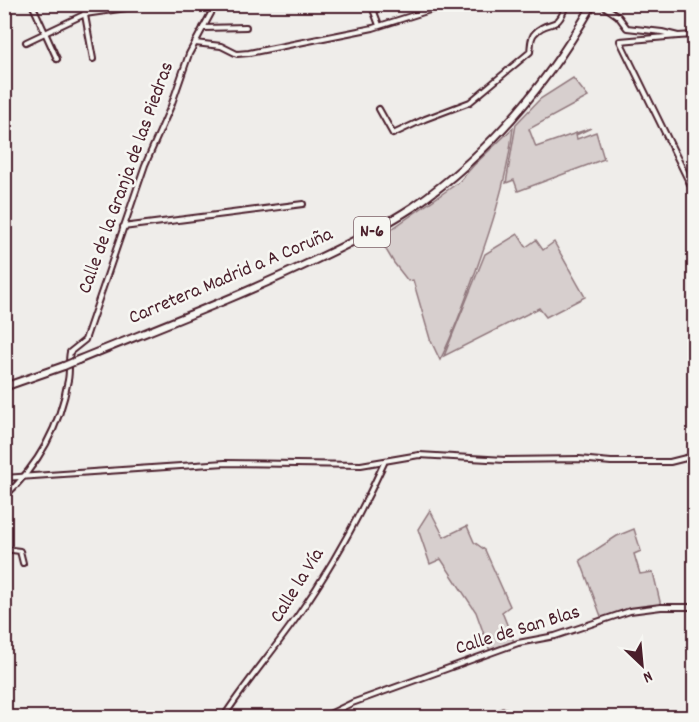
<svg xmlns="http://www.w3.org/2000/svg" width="699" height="722" viewBox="0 0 699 722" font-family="Dekko,sans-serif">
  <rect width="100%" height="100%" fill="#efedea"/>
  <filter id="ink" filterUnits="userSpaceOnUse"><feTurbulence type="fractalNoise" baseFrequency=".0167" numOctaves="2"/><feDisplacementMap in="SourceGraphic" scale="12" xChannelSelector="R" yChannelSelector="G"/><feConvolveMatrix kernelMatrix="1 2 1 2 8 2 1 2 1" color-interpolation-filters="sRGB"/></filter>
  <g filter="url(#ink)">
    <g fill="#d7cfce" stroke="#90777c" stroke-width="1.5">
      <polygon points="573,78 588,97 529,129 536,147 591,128 576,135 577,139 596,132 604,159 518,191 514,180 506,183 516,124 540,99"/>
      <path d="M 513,128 C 507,183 489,235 470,287 C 461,312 452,337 440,360 L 430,339 L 413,280 L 408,281 L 394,263 L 379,238 L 459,182 L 474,165 Z"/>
      <polygon points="518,234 526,247 536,240 543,250 554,242 585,297 546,317 539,308 444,356 485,254"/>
      <polygon points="430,510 444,537 467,526 474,542 485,550 510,606 502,612 514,642 490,651 476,612 441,559 430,564 418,529"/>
      <polygon points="634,529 641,551 634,554 640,574 653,572 661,606 602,619 580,560 617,536"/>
      <polygon points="503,707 525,717 488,717"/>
    </g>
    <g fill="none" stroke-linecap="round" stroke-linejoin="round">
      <defs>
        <g id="minor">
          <polyline points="32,4 57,59"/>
          <polyline points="83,4 93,59"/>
          <polyline points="205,4 214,9"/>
          <polyline points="371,4 379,25"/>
          <polyline points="601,4 618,16 627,28 662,32 678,36 694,35"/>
          <polyline points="203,28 246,27"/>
          <polyline points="678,36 620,41 694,192"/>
          <polyline points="26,42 85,14 154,4"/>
          <polyline points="195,43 221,46 237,54 249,53 373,28 433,9"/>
          <path d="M 379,109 L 393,134 L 425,119 L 470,102 L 530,52 C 531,46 530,37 535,33 C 549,18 558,33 566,4"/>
          <polyline points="123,227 303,204"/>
          <polyline points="4,478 225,463 361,465 419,455 505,460 579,459 611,462 670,462 694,456"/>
          <path d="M 4,497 C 38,466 60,426 68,380 C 70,370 68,361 70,352 L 85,340 L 145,165 L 171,106 L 189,54 L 216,4"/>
          <polyline points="4,549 20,551 23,563"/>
          <path d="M 223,718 C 246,682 275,649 299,614 C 332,567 360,515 384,463"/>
          <polyline points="321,718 352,703 518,643 555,636 630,611 661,607 694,607"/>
        </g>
        <g id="highway">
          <path d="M 78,360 C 156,328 236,298 313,261 C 347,245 381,228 413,207 C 488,155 548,83 593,4"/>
          <polyline points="4,387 64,366"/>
        </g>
      </defs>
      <use href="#minor" stroke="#4a1f2b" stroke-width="8"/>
      <use href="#highway" stroke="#4a1f2b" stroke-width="10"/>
      <use href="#minor" stroke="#f6f6f2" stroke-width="4"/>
      <use href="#highway" stroke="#f6f6f2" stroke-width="6"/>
      <defs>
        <polyline id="highway-bridge" points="64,366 78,360"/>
      </defs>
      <use href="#highway-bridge" stroke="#4a1f2b" stroke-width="10" stroke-linecap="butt"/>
      <use href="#highway-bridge" stroke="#f6f6f2" stroke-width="6"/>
    </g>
  </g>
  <g text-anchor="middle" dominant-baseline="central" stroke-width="5" stroke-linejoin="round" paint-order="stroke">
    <rect fill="#f6f6f2" stroke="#7e6067" stroke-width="1.5" x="354" y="217" width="36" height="30" rx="4.5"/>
    <g font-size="18" font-weight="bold" fill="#4a1f2b">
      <text x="372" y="232">N-6</text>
    </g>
    <g font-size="20" fill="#4a1f2b" stroke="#f6f6f2">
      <text transform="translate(127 178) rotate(-70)">Calle de la Granja de las Piedras</text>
      <text transform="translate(231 277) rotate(-23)">Carretera Madrid a A Coruña</text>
      <text transform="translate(298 586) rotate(-58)">Calle la Vía</text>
      <text transform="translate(518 631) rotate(-17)">Calle de San Blas</text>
    </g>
  </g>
  <rect width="699" height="722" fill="none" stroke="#f6f6f2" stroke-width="24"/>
  <rect x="12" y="12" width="675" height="698" fill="none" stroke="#4a1f2b" stroke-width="2" filter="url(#ink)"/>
  <g transform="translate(642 665) rotate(154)" stroke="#f6f6f2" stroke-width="4.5" paint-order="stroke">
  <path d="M0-4.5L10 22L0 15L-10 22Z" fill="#4a1f2b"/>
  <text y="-9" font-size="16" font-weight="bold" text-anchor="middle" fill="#4a1f2b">N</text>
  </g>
</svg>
